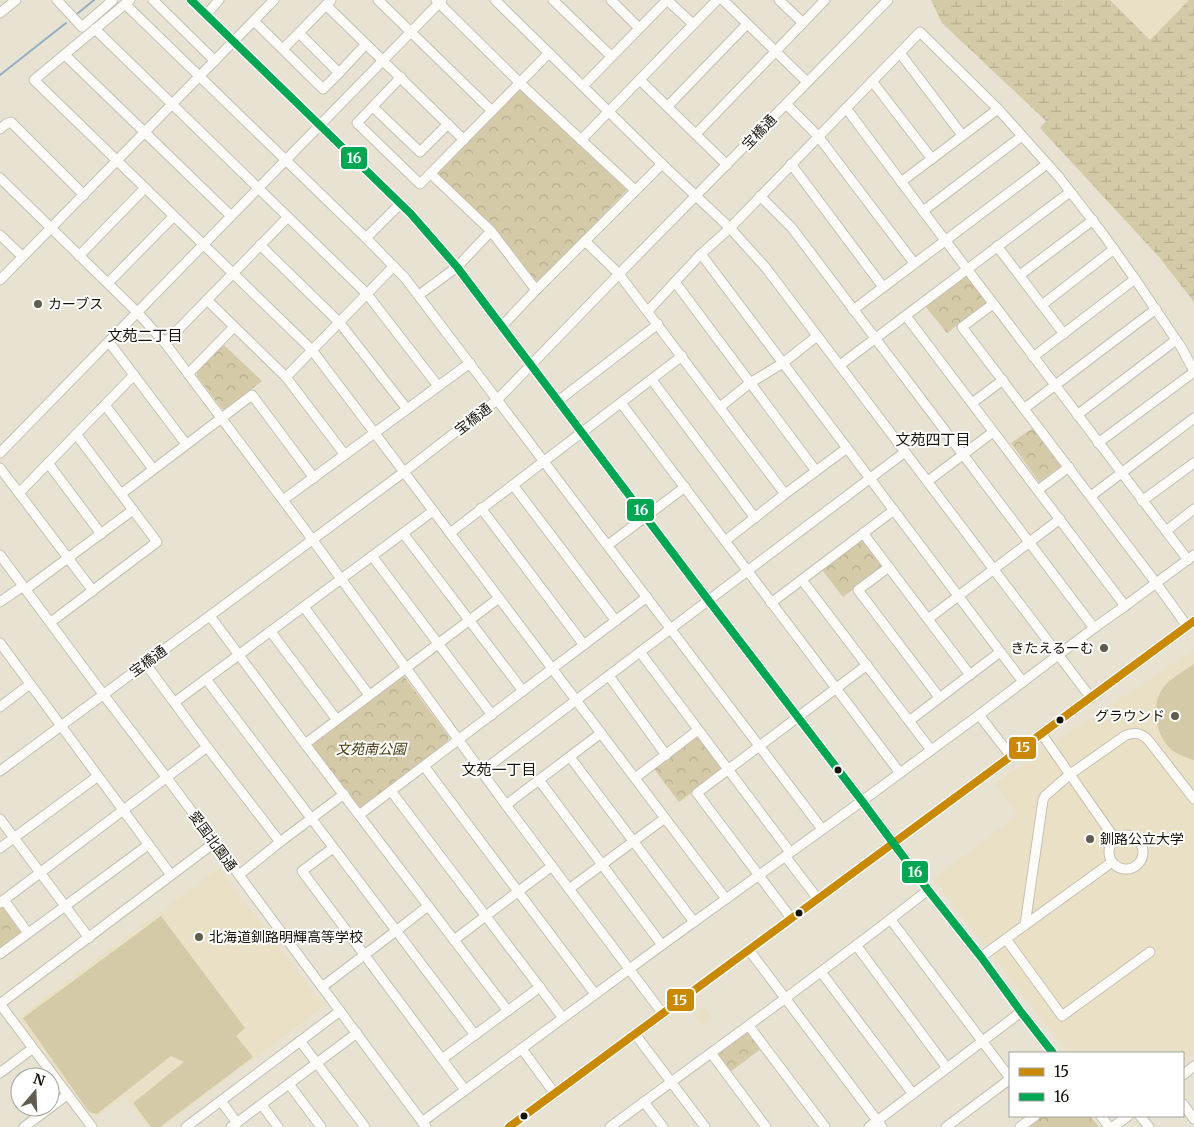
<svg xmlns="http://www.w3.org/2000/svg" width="1194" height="1127" viewBox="0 0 1194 1127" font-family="Merriweather,'Noto Sans JP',serif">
  <defs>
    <pattern id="wetland-marsh" width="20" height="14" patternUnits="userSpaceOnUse" patternTransform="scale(1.25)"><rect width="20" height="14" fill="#d5caa8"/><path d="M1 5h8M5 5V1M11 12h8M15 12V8" fill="none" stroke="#b6ad8f"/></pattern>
    <pattern id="park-crowns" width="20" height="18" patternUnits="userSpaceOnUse" patternTransform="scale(1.25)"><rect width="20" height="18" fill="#d5caa8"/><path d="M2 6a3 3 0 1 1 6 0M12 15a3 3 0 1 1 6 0" fill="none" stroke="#b6ad8f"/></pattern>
  </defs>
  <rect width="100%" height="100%" fill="#e8e2d2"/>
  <g fill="#e9e0c5">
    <polygon points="1110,0 1189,0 1150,40"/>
    <polygon points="1194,649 1194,1053 1183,1062 1183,1053 1068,1053 933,879 1018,815 995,783"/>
    <polygon points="219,868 324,1006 162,1127 148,1127 125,1097 93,1120 17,1018"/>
    <polygon points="703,1006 712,1017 702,1025 693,1014"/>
  </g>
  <polygon fill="url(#wetland-marsh)" points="931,0 1110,0 1150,40 1189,0 1194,0 1194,302 1159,257 1040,128 1046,121 942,23"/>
  <g fill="url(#park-crowns)">
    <polygon points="521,89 627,190 537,284 496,231 437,173"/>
    <polygon points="966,275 987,302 947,333 925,306"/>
    <polygon points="223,344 262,381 226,409 222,409 197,376 197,372"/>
    <polygon points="1033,428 1061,466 1039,482 1011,443"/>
    <polygon points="863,538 884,566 843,597 822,570"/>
    <polygon points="401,675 404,676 449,737 448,741 361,809 357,808 311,745 311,742"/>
    <polygon points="696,738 699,738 720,766 721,771 679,802 654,769"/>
    <polygon points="2,906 5,907 23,931 0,948 0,907"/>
    <polygon points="746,1032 749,1033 761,1049 730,1072 717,1055 718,1052"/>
    <polygon points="1040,1116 1090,1116 1099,1127 1025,1127"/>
  </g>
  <g fill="#d5caa8">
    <path d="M 1194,664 L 1194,760 C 1187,758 1179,755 1173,751 C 1157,738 1150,709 1161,691 C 1168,679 1183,672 1194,664 Z"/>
    <polygon points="161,916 245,1028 236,1036 253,1057 160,1127 151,1127 133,1103 184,1062 171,1056 97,1114 89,1112 23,1018"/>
    <polygon points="1057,1116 1075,1116 1083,1127 1059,1127 1053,1119"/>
  </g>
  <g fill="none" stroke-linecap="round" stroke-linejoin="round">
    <g stroke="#94aec3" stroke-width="2">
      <polyline points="77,14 94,0"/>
      <polyline points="0,75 66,23"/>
    </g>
    <defs>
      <g id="minor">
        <polyline points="57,0 82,27 113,0"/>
        <polyline points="130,0 34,80 312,350 726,899"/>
        <polyline points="153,0 215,61"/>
        <polyline points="191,0 411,214 457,267 709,601 862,801 928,890 981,957 1021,1012 1053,1053"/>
        <polyline points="378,0 492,111"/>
        <polyline points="436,0 520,83 635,190"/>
        <polyline points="495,0 662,164 730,228 766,268 1091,698"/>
        <polyline points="553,0 611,56"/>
        <polyline points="611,0 639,28"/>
        <polyline points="667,0 693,24"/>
        <polyline points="723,0 807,82"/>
        <polyline points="779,0 803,23"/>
        <polyline points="125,4 366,238 405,278 822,829"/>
        <polyline points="326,5 464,140"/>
        <polyline points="0,13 16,0"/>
        <polyline points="206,15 219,0"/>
        <polyline points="254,21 323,89 339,73 299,33"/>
        <polyline points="95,29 367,294 438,386"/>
        <polyline points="283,49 331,0"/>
        <polyline points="900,53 962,135"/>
        <polyline points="65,55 231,216"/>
        <polyline points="339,73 366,44"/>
        <polyline points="401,77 357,123 420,184 549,53"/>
        <polyline points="640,80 727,165"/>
        <polyline points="872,81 932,159"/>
        <polyline points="583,86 667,0"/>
        <polyline points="786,104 818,136 914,263"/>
        <polyline points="668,106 747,24"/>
        <polyline points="373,107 420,152 448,124"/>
        <polyline points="846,108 923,211 1188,560"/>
        <polyline points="0,129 6,124 11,122 84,195"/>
        <polyline points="696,134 825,0"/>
        <polyline points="581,140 717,0"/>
        <polyline points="791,164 883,287"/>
        <polyline points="431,174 491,231 536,290"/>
        <polyline points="0,178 137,312 165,343 312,539 506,805 663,1014"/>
        <polyline points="901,182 998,109"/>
        <polyline points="760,196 792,228 1094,628"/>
        <polyline points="923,211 1022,136"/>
        <polyline points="0,235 23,257"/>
        <polyline points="366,238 400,204"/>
        <polyline points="585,241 619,274 785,494"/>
        <polyline points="260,245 339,322 407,409"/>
        <polyline points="997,246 1064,334"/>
        <polyline points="701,254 1023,682"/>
        <polyline points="79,256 145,188"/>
        <polyline points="1020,275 1093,220"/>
        <polyline points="0,280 274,0"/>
        <polyline points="675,282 816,471"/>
        <polyline points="108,283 174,216"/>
        <polyline points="419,295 457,267 491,231"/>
        <polyline points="207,300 286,377 345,455"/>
        <polyline points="993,304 962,327 1156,583 1187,626"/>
        <polyline points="1042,305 1114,249"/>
        <polyline points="853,310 1047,164"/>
        <polyline points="648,311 701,254 730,228 920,32 998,109 1059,177 1103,234 1135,279 1181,347 1194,371"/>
        <polyline points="906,316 1125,606"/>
        <polyline points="502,326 536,290 662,164"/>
        <polyline points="109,342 186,444"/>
        <polyline points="165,343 288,217"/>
        <polyline points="1033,357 1135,279"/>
        <polyline points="840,365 1070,192"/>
        <polyline points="188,374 234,327"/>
        <polyline points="286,377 394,266"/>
        <polyline points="652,380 755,518"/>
        <polyline points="558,401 658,324"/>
        <polyline points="621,403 900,773"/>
        <polyline points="972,403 1003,380"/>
        <polyline points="105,405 153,469"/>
        <polyline points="720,407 750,383 783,363 817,336"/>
        <polyline points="1025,408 1156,309"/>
        <polyline points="1077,415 1176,340"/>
        <polyline points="1098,443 1194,372"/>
        <polyline points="0,453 442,0"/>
        <polyline points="48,463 101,534"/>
        <polyline points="0,468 93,591"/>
        <polyline points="928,481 993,432"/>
        <polyline points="513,485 616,621"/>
        <polyline points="1038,490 1069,467"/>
        <polyline points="19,493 134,375"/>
        <polyline points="121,494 252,395 314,478"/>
        <polyline points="1091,496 1194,418"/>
        <polyline points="283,500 470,363"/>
        <polyline points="1142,501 1194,463"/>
        <polyline points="481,508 584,645"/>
        <polyline points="1166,531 1194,509"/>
        <polyline points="403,533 523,691"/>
        <polyline points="450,533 682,356"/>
        <polyline points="863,533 970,675"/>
        <polyline points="725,541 785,494 847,448"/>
        <polyline points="608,545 685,487"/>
        <polyline points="0,555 103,694 167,778 426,1127"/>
        <polyline points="372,556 492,715"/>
        <polyline points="889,567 858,590 939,697"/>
        <polyline points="802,580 931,750"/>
        <polyline points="26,589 133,510"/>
        <polyline points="0,602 23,586"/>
        <polyline points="771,603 894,510"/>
        <polyline points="304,607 369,695"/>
        <polyline points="210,616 305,744 508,1011"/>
        <polyline points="928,619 1060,519"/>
        <polyline points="51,622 157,542 76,434"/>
        <polyline points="271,632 337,720"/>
        <polyline points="0,643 171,875"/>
        <polyline points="640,652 790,852"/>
        <polyline points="145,663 207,747 280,842"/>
        <polyline points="609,676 666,755"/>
        <polyline points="206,679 475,1035"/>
        <polyline points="175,702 433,511"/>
        <polyline points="0,707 30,684"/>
        <polyline points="979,715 1011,756"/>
        <polyline points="909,721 1000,652"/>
        <polyline points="1041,733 1115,839"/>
        <polyline points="305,744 499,598"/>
        <polyline points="570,757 694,922"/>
        <polyline points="424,766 595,994"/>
        <polyline points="0,771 404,472 498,399 619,274 888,0"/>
        <polyline points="481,772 905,452"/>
        <polyline points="635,778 698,730"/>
        <polyline points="539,780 662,945"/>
        <polyline points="391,791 563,1018"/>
        <polyline points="506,805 601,733"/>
        <polyline points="359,815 647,597"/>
        <polyline points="0,819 89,938"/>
        <circle cx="1126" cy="852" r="17"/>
        <polyline points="0,848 98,776"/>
        <polyline points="333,848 302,871 465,1090"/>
        <polyline points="785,856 818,899"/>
        <polyline points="239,875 280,842 344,794"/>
        <polyline points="569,889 665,818"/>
        <polyline points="4,900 28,933"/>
        <polyline points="0,903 207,747"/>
        <polyline points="791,918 697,793 867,665"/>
        <polyline points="891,920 1010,1078"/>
        <polyline points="1025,925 1112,862"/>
        <polyline points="1006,939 1062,1016 1150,952"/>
        <polyline points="454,940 552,866"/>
        <polyline points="856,945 947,1068"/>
        <polyline points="749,950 882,1127"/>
        <polyline points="0,954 148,845"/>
        <path d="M 981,957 L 1025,925 L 1043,800 L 1045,796 L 1069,775 L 1126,735 C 1136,732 1142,733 1149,741 L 1194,799"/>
        <polyline points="821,972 913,1094"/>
        <polyline points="322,987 396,931 428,906"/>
        <polyline points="0,1004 214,843"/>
        <polyline points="0,1004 92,1127"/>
        <polyline points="749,1026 825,1127"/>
        <polyline points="635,1034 705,1127"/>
        <polyline points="300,1041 365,1127"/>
        <polyline points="522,1049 555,1094"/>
        <polyline points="711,1053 766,1127"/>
        <polyline points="442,1059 540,987"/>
        <polyline points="0,1073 33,1048"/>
        <polyline points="1183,1075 1194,1066"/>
        <polyline points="289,1084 321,1127"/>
        <polyline points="221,1101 237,1123"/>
        <polyline points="644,1102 663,1127"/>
        <polyline points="1183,1104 1194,1119"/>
        <polyline points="262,1105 278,1127"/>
        <polyline points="1101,1116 1109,1127"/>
        <polyline points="1140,1116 1149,1127"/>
        <polyline points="422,1122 662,945 862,801 979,715 1094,628 1125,606 1194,555"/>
        <polyline points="24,1127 67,1095"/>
        <polyline points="186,1127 340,1011"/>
        <polyline points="231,1127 357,1033"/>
        <polyline points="509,1127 1194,621"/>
        <path d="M 610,1127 C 717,1048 824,972 928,890"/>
        <polyline points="869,1127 1021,1012"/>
        <polyline points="946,1127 1010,1079"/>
        <polyline points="1020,1127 1035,1116"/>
        <polyline points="1113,1127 1128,1116"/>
      </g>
    </defs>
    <use href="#minor" stroke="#c4c0b4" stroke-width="11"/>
    <use href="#minor" stroke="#fcfbf8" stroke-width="9"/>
    <defs>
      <polyline id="bus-1" points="509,1127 1194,621"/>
      <polyline id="bus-2" points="191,0 411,214 457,267 709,601 862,801 928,890 981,957 1021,1012 1053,1053"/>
    </defs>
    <use href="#bus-1" stroke="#fff" stroke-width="11"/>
    <use href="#bus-2" stroke="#fff" stroke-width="11"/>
    <use href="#bus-1" stroke="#ca8902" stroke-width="8"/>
    <use href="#bus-2" stroke="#00a651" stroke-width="8"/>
  </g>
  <g fill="#605c50" stroke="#fff" stroke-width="2">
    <circle cx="38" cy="304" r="5"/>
    <circle cx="1104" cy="648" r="5"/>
    <circle cx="1175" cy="716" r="5"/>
    <circle cx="1090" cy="839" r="5"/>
    <circle cx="199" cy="937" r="5"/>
  </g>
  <g fill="#17140a" stroke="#fff" stroke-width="2">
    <circle cx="1060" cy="720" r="4.5"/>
    <circle cx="838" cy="770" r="4.5"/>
    <circle cx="799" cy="913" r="4.5"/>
    <circle cx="524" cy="1116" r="4.5"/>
  </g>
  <g text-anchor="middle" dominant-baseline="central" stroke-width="4" stroke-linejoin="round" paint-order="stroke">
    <g font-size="14" fill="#17140a" stroke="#fff">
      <text transform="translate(759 132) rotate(-46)">宝橋通</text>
      <text transform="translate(473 419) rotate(-38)">宝橋通</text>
      <text transform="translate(148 661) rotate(-36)">宝橋通</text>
      <text transform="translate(213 841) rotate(54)">愛国北園通</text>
    </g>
    <g font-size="14" fill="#17140a" stroke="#fff" text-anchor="start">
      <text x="48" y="304">カーブス</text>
      <text x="1094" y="648" text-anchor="end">きたえるーむ</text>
      <text x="1165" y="716" text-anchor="end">グラウンド</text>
      <text x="1100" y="839">釧路公立大学</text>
      <text x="209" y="937">北海道釧路明輝高等学校</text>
    </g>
    <g font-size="14" font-style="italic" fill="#463a10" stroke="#fff">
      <text x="371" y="749">文苑南公園</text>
    </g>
    <g font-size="15" fill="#17140a" stroke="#fff">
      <text x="145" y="335">文苑二丁目</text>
      <text x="933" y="439">文苑四丁目</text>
      <text x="499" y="769">文苑一丁目</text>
    </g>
  </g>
  <g stroke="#fff" stroke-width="2">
    <rect x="340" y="146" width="28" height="24" rx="5" fill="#00a651"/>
    <rect x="626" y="498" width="29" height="24" rx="5" fill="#00a651"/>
    <rect x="1008" y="736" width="29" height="24" rx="5" fill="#ca8902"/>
    <rect x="901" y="860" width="28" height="24" rx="5" fill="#00a651"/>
    <rect x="666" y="988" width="29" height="24" rx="5" fill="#ca8902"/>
  </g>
  <g font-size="14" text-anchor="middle" font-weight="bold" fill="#fff">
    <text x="354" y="163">16</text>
    <text x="641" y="515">16</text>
    <text x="1023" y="752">15</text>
    <text x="915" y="877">16</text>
    <text x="680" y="1005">15</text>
  </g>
  <rect x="1009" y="1052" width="175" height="65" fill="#ffffff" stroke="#a2a19d"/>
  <rect x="1019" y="1068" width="25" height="8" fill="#ca8902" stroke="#a2a19d"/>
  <text x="1054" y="1077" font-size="15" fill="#17140a">15</text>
  <rect x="1019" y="1093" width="25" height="8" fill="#00a651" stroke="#a2a19d"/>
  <text x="1054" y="1102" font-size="15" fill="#17140a">16</text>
  <g transform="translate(35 1092) rotate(19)"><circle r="24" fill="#ffffff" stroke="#a2a19d"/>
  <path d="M0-4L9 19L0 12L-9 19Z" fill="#605c50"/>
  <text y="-8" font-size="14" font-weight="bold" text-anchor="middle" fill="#17140a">N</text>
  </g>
</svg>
